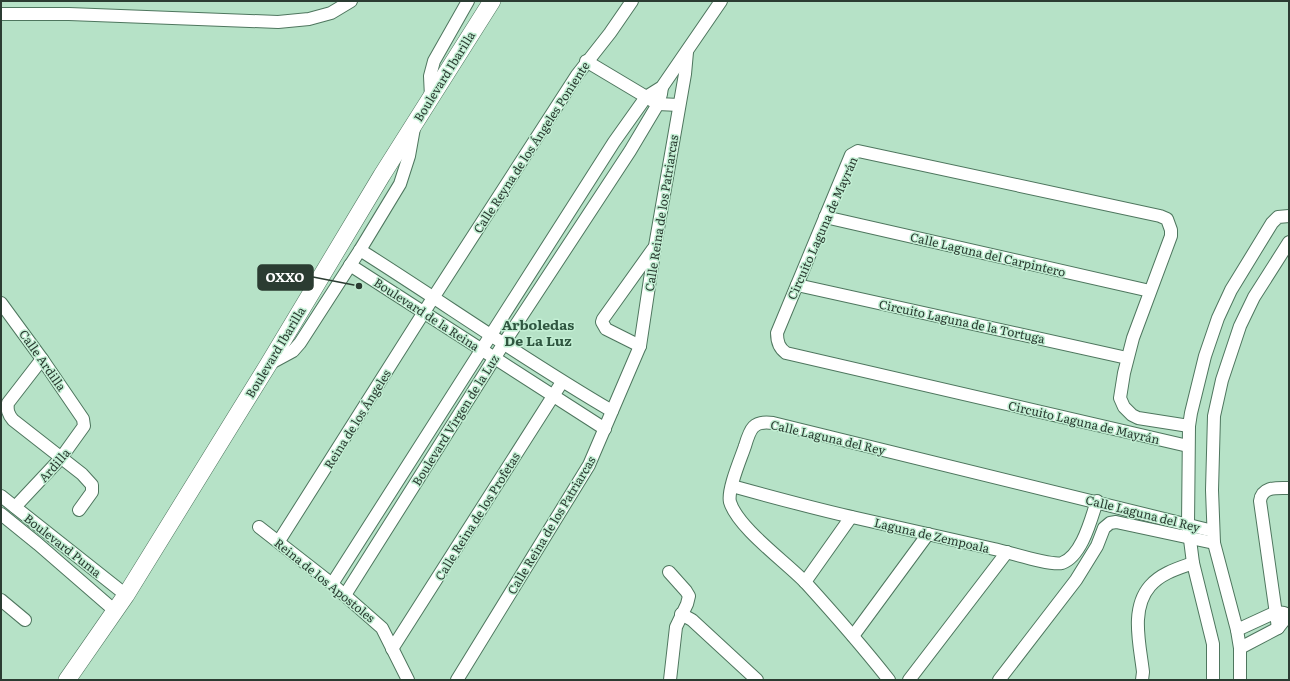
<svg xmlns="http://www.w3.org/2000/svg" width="1290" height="681" viewBox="0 0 1290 681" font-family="Literata,serif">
  <rect width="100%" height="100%" fill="#b6e2c7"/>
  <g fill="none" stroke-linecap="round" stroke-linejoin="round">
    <defs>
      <g id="street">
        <polyline points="1,14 69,14 278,22 309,19 331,13 351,1"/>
        <polyline points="586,61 658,104 679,105"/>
        <polyline points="431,97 430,76 434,61 468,1"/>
        <polyline points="825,217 1150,291"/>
        <path d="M 360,250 C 444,303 526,361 612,411"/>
        <polyline points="350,265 605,429"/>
        <polyline points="797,285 1127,358"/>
        <polyline points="1,303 42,359 83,419 84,426 61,458 15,507"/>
        <polyline points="640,346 606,329 602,322 603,319 653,249"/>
        <path d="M 42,359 L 8,403 C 7,410 8,414 13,420 L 82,474 L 92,485 L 92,492 L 79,510"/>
        <polyline points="269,364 293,351 300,343 360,250 400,184 409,156 414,128"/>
        <path d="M 1188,446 L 786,353 C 779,348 777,342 777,333 L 851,155 L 858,151 L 1160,216 L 1167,219 L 1171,230 L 1171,236 L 1133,338 L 1124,373 L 1120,398 L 1124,407 L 1132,415 L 1138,418 L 1189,426"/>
        <path d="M 732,486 C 772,497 812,508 852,517 C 899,528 947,538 994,549 C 1008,552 1051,566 1062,563 C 1082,556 1091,519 1097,501"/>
        <polyline points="1,496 126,595"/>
        <polyline points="1,514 38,544 114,610"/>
        <polyline points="259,527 332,584 382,628 408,680"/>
        <polyline points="279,541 424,312 577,75 610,33 632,1"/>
        <polyline points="669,572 686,591 689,596 687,604 676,627 670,680"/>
        <polyline points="805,582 851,517"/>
        <polyline points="332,584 614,142 646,97 662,87 721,1"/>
        <polyline points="345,595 504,343 630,151 658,104 661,94 662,87"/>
        <polyline points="1,600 25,620"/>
        <polyline points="681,614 692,620 757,680"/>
        <path d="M 1278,628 L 1260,501 C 1262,486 1277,488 1289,488"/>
        <polyline points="1237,630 1276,612 1284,613"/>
        <polyline points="853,636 928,534"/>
        <polyline points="1240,648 1278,628 1289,614"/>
        <polyline points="392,649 562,382"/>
        <polyline points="457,680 589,465 640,346 655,246 685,74 687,52"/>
        <path d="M 889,680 C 863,647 835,615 806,583 C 786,562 738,528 730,502 C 727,490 741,458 745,446 C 750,429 753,420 773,423 L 1213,531"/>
        <polyline points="909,680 1007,552"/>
        <polyline points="999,680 1076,580 1097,546 1104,528 1110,523 1116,522 1214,543"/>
        <path d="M 1142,680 L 1143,672 C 1140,645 1130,609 1150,586 C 1161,573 1179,568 1193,563"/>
        <polyline points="1213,680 1213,644 1193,563 1188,524 1189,426 1191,413 1205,356 1218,318 1231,290 1272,223 1278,217 1289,216"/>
        <polyline points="1240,680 1240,648 1237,630 1214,543 1212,490 1214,416 1222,380 1240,326 1254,297 1289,242"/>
      </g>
      <polyline id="secondary" points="67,680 126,595 268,365 382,175 492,1"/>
    </defs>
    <use href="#street" stroke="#4e765e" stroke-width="14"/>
    <use href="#secondary" stroke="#4e765e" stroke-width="18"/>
    <use href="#street" stroke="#fff" stroke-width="12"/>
    <use href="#secondary" stroke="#fff" stroke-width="17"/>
  </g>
  <g text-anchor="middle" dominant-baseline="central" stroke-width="3" stroke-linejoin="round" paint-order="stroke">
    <g font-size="12" fill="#2b3c32" stroke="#c3efd4">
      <text transform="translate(444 76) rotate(-58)">Boulevard Ibarilla</text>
      <text transform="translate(531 147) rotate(-57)">Calle Reyna de los Ángeles Poniente</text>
      <text transform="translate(661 213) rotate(-81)">Calle Reina de los Patriarcas</text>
      <text transform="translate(822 228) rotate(-66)">Circuito Laguna de Mayrán</text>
      <text transform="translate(988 254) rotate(13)">Calle Laguna del Carpintero</text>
      <text transform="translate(427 314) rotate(33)">Boulevard de la Reina</text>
      <text transform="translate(962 321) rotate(12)">Circuito Laguna de la Tortuga</text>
      <text transform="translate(275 352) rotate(-59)">Boulevard Ibarilla</text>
      <text transform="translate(43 360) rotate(55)">Calle Ardilla</text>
      <text transform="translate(357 419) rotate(-58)">Reina de los Ángeles</text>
      <text transform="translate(455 420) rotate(-58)">Boulevard Virgen de la Luz</text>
      <text transform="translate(1084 422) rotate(13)">Circuito Laguna de Mayrán</text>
      <text transform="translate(828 437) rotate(13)">Calle Laguna del Rey</text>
      <text transform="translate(54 465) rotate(-49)">Ardilla</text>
      <text transform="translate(1143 513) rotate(14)">Calle Laguna del Rey</text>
      <text transform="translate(477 516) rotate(-58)">Calle Reina de los Profetas</text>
      <text transform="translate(551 525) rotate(-59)">Calle Reina de los Patriarcas</text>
      <text transform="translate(932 535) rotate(13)">Laguna de Zempoala</text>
      <text transform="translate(63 545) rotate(38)">Boulevard Puma</text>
      <text transform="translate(325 580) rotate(39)">Reina de los Apostoles</text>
    </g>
    <g font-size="14" font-weight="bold" fill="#2f5640" stroke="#c3efd4">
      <text x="538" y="324">Arboledas<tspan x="538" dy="16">De La Luz</tspan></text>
    </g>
  </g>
  <path fill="none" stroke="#2b3c32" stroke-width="1.5" d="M359 286L313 277"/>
  <circle fill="#2b3c32" stroke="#c3efd4" stroke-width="1.5" cx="359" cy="286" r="4"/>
  <rect fill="#2b3c32" stroke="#2b3c32" stroke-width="1.5" x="258" y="265" width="55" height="25" rx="4"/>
  <g font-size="13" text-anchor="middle" font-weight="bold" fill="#fff">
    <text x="285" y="282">OXXO</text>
  </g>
  <rect width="1290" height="681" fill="none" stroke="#2b3c32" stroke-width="4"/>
</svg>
